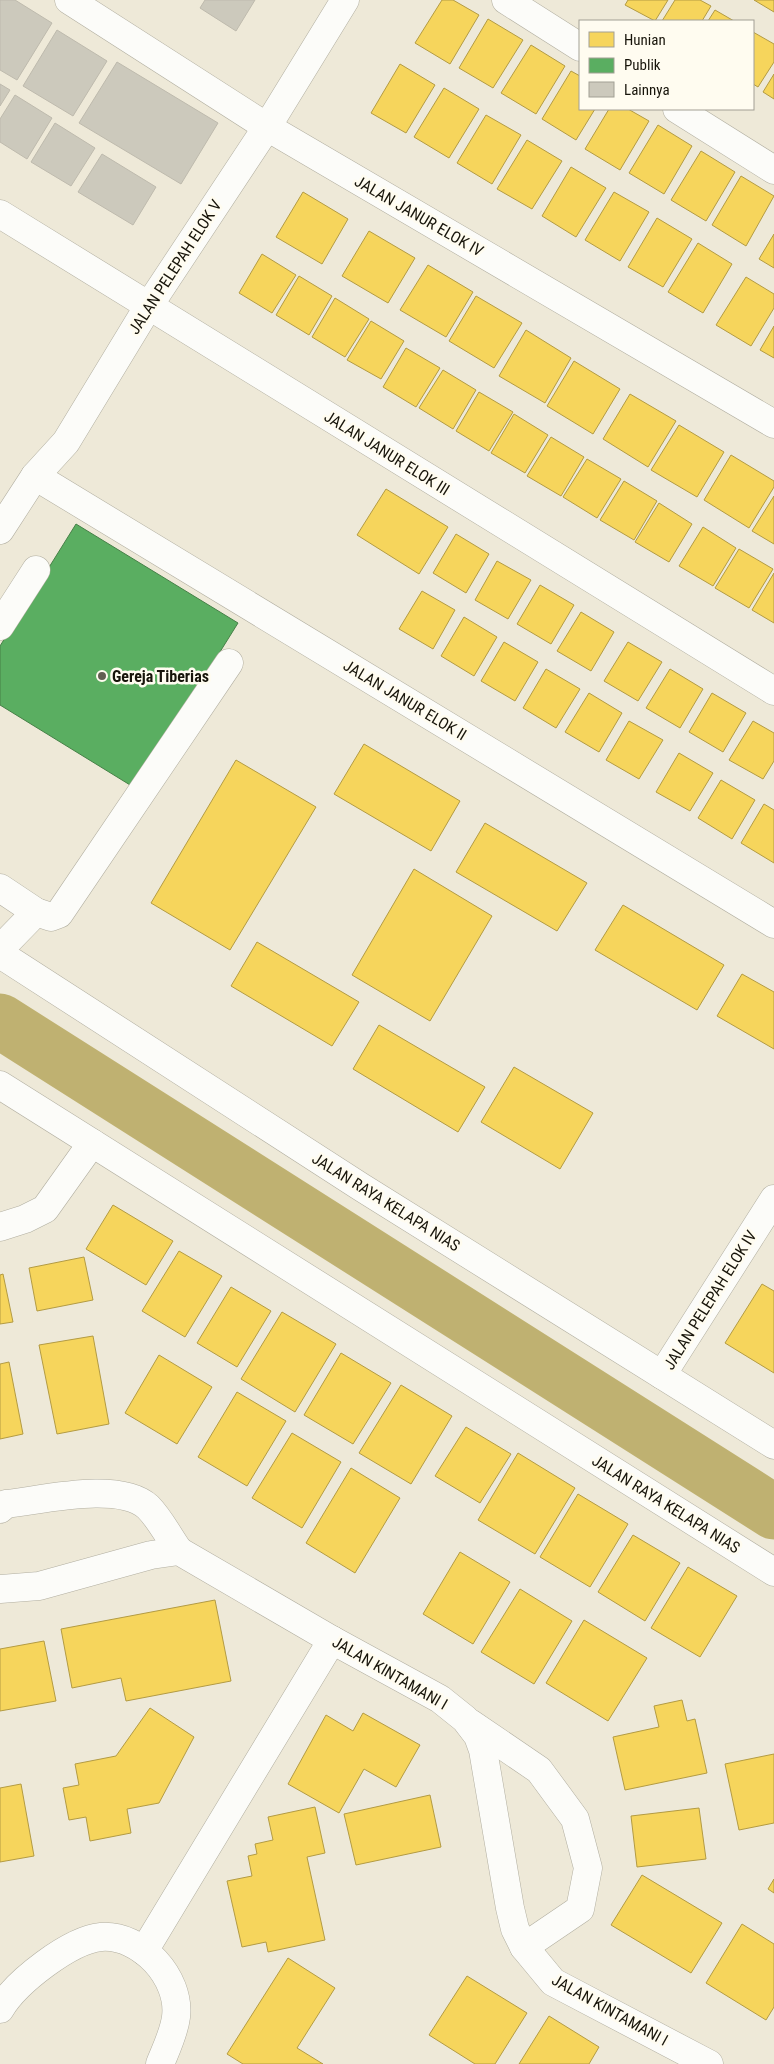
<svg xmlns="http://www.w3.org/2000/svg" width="774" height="2064" viewBox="0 0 774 2064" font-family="'Roboto Condensed',sans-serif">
  <rect width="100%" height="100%" fill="#eee9d8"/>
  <g fill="#f6d55c" stroke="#b39b43">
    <polygon points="442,0 453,0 479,15 450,64 415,43"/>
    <polygon points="628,0 668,0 655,21 625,5"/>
    <polygon points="675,0 700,0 711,6 702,21 662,21"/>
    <polygon points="754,0 774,0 774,12"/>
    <polygon points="715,10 734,21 708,21"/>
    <polygon points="488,19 523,40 493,88 459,68"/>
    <polygon points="753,32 774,44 774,62 758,87 753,84"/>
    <polygon points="531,45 565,66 536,114 501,93"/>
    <polygon points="400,64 435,85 406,133 371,113"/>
    <polygon points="571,71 580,76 580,109 595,109 576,140 542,119"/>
    <polygon points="774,74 774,99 763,92"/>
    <polygon points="444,88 479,109 449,158 414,137"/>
    <polygon points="609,109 628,109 649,121 620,170 585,149"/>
    <polygon points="486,115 521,135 492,184 457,163"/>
    <polygon points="658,125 692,146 664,194 629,173"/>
    <polygon points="527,140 562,161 532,209 497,189"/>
    <polygon points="701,151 735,172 706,221 671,200"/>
    <polygon points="571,167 606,188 576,237 542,216"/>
    <polygon points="741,176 774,196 746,246 712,225"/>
    <polygon points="303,192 348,219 322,264 276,237"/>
    <polygon points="614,192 649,212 620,261 585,240"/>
    <polygon points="657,218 692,239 663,287 628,267"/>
    <polygon points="369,231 415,258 388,303 342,276"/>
    <polygon points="774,234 774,268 759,259"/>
    <polygon points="698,243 732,264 703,313 668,292"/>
    <polygon points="262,254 296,275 272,313 239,293"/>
    <polygon points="428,265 473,292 446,337 400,310"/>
    <polygon points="299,276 332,296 309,335 276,315"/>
    <polygon points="746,277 774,294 774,308 751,346 716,325"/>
    <polygon points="476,296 522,323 494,368 449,341"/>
    <polygon points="335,298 369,319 345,357 312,337"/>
    <polygon points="371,321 404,341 381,379 347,360"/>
    <polygon points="774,326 774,358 760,350"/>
    <polygon points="526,330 571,358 545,403 499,376"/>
    <polygon points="406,348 440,368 416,407 383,387"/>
    <polygon points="574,361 620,389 593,434 547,406"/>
    <polygon points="443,370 476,390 453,429 419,408"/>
    <polygon points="479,392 513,412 489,451 456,431"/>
    <polygon points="630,394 676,421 648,467 603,439"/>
    <polygon points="514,414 548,435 525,473 491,453"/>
    <polygon points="679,425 724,452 697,497 651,470"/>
    <polygon points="551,437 584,457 561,496 527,476"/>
    <polygon points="731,455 774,481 774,487 749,528 704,500"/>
    <polygon points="587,459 621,479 597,518 563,497"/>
    <polygon points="624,481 657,501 634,540 600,520"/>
    <polygon points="386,489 448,527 419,574 357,535"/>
    <polygon points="774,496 774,544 752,531"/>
    <polygon points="659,503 692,524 669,562 635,542"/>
    <polygon points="703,527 736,548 713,586 679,566"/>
    <polygon points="456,534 489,554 466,593 433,573"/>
    <polygon points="739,549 773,569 749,608 715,588"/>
    <polygon points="497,561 531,580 508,619 475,600"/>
    <polygon points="774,573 774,623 752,610"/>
    <polygon points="540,585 574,605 551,644 517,624"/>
    <polygon points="422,591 455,610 433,649 399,629"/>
    <polygon points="581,612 614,632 591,671 557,651"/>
    <polygon points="464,617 497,637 474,676 441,656"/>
    <polygon points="504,642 538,662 515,701 481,681"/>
    <polygon points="628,642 662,662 638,701 604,681"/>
    <polygon points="546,669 580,689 556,728 523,708"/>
    <polygon points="670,669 703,689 680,728 646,708"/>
    <polygon points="589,693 622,713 599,752 565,732"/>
    <polygon points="712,693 746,713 723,752 689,732"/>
    <polygon points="629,721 663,740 639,779 606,760"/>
    <polygon points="753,721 774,733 774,761 763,779 729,760"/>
    <polygon points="364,744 460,801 431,851 334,794"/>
    <polygon points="679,753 713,773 690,811 656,792"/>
    <polygon points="236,760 316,807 230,950 151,903"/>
    <polygon points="721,780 755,800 732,839 698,818"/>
    <polygon points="764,804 774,810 774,863 741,843"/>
    <polygon points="485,823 587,883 557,931 456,872"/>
    <polygon points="414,869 492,916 430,1021 352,975"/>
    <polygon points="623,905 724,965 697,1010 595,950"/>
    <polygon points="257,942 359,1002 332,1046 231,986"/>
    <polygon points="742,974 774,992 774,1049 717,1016"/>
    <polygon points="379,1025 485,1087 458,1132 353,1069"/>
    <polygon points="514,1067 593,1113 560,1169 481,1122"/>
    <polygon points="113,1205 173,1241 146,1285 86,1249"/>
    <polygon points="179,1251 222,1276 185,1337 142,1311"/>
    <polygon points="84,1257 93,1300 37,1311 29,1268"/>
    <polygon points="3,1274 13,1322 0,1324 0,1275"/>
    <polygon points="762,1284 774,1291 774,1373 725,1343"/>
    <polygon points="231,1287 271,1311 237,1367 197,1343"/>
    <polygon points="282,1312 336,1344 295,1412 241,1379"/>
    <polygon points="93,1336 109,1424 57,1434 39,1345"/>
    <polygon points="341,1353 391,1383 353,1444 304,1415"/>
    <polygon points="159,1355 212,1387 177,1444 125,1413"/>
    <polygon points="9,1362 23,1434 0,1439 0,1364"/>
    <polygon points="401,1385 452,1416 411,1484 359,1453"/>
    <polygon points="237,1392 286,1421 247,1486 198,1457"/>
    <polygon points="466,1427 511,1454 480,1503 435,1476"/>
    <polygon points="292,1433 341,1462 302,1528 252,1498"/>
    <polygon points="518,1453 575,1488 535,1554 478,1520"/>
    <polygon points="351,1468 400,1498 355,1573 306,1543"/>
    <polygon points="578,1494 628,1524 590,1587 540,1557"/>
    <polygon points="633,1535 680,1563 645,1621 598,1592"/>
    <polygon points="460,1552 510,1582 473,1644 423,1614"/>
    <polygon points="688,1567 737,1596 700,1657 651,1628"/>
    <polygon points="520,1589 572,1621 534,1684 481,1652"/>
    <polygon points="215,1600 231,1681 126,1701 121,1678 72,1688 61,1629"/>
    <polygon points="584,1620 647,1658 608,1721 546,1683"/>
    <polygon points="44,1641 56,1701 0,1711 0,1649"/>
    <polygon points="682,1700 687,1721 695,1719 707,1773 625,1790 613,1737 659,1727 654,1706"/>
    <polygon points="150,1708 194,1737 159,1803 127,1809 131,1833 90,1841 86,1817 69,1820 63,1788 79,1785 75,1764 116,1756"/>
    <polygon points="363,1713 420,1745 396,1787 364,1769 339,1813 288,1784 326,1715 353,1731"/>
    <polygon points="774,1754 774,1823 739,1830 725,1764"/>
    <polygon points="21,1784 34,1856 0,1862 0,1788"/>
    <polygon points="430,1795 441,1847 356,1865 344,1814"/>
    <polygon points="315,1807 325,1853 307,1857 325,1940 268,1952 266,1942 242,1947 227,1881 252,1876 248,1856 257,1854 255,1844 273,1840 268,1817"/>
    <polygon points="699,1808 706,1859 637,1867 631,1816"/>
    <polygon points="642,1875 722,1923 691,1973 611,1925"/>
    <polygon points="774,1879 774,1893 768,1889"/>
    <polygon points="742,1924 774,1944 774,2007 766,2020 706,1983"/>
    <polygon points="288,1958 335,1988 297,2048 323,2064 243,2064 227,2054"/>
    <polygon points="467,1976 527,2013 495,2064 475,2064 429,2035"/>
    <polygon points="549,2016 599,2047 589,2064 519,2064"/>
  </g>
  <polygon fill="#5aae61" stroke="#468047" points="76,524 238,623 135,788 0,705 0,646"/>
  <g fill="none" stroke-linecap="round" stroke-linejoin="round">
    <polyline stroke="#bfb171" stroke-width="55" points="0,1021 774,1512"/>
  </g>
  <g fill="#ccc9bc" stroke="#bebaad">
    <polygon points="0,0 15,0 52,23 17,80 0,70"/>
    <polygon points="205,0 255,0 236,31 200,8"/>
    <polygon points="57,30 107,61 73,116 23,86"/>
    <polygon points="117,62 218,123 181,184 79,123"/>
    <polygon points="0,84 10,90 0,106"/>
    <polygon points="15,95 52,118 27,159 0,142 0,119"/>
    <polygon points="55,123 95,148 71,186 31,162"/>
    <polygon points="102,154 156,187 133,225 78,192"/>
  </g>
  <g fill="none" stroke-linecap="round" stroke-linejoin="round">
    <defs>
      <g id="minor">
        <polyline points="69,0 267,127 774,424"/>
        <polyline points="506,0 580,47"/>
        <polyline points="677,109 774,170"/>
        <polyline points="0,214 774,691"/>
        <polyline points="35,476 774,924"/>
        <polyline points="0,530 35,476 66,442 148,307 267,127 345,0"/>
        <polyline points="0,626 36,570"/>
        <polyline points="0,888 36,912 51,917 59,914 229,663"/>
        <polyline points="0,949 36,912"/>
        <polyline points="0,1227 25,1219 45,1209 92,1143"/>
        <polyline points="662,1375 774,1199"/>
        <path d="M 0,1509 L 6,1504 C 43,1500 119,1481 148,1507 C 160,1519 169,1537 179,1551"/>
        <polyline points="0,1589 39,1586 151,1555 179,1551 332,1640 440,1699 465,1719 478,1736 483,1750 510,1908 515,1929 524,1947 553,1982 709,2064"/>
        <polyline points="470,1723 539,1770 575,1819 588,1868 580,1909 524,1947"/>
        <polyline points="144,1951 332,1640"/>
        <path d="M 0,2009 C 16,1982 70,1940 101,1937 C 141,1934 181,1978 176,2017 C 174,2033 166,2049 160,2064"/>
      </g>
      <g id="major">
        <polyline points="0,954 361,1187 774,1445"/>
        <polyline points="0,1085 774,1572"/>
      </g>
    </defs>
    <use href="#minor" stroke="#b1aea0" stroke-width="29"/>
    <use href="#major" stroke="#b1aea0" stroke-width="29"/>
    <use href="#minor" stroke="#fcfcf9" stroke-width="28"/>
    <use href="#major" stroke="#fcfcf9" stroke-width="28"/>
  </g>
  <circle fill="#625f52" stroke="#fffcf0" stroke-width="2" cx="102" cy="676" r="5"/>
  <g text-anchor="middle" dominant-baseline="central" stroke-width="5" stroke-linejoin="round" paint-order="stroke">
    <g font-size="16" fill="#17140a" stroke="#fffcf0">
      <text transform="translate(419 216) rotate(30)">JALAN JANUR ELOK IV</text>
      <text transform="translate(175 267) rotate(-57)">JALAN PELEPAH ELOK V</text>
      <text transform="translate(387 453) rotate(32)">JALAN JANUR ELOK III</text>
      <text transform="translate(405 700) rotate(31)">JALAN JANUR ELOK II</text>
      <text transform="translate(386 1202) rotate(32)">JALAN RAYA KELAPA NIAS</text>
      <text transform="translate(710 1300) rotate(-58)">JALAN PELEPAH ELOK IV</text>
      <text transform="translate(666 1504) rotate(32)">JALAN RAYA KELAPA NIAS</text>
      <text transform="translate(390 1673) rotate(30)">JALAN KINTAMANI I</text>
      <text transform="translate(610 2010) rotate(29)">JALAN KINTAMANI I</text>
    </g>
    <g font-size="16" font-weight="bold" fill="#17140a" stroke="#fffcf0" text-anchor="start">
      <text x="112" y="676">Gereja Tiberias</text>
    </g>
  </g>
  <rect x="579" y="20" width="175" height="90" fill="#fffcf0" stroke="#a29f94"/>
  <rect x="589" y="32" width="25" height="15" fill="#f6d55c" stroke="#a29f94"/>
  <text x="624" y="45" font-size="15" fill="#17140a">Hunian</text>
  <rect x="589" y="58" width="25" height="15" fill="#5aae61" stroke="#a29f94"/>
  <text x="624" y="70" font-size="15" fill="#17140a">Publik</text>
  <rect x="589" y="82" width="25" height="15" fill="#ccc9bc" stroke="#a29f94"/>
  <text x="624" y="95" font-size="15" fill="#17140a">Lainnya</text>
</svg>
